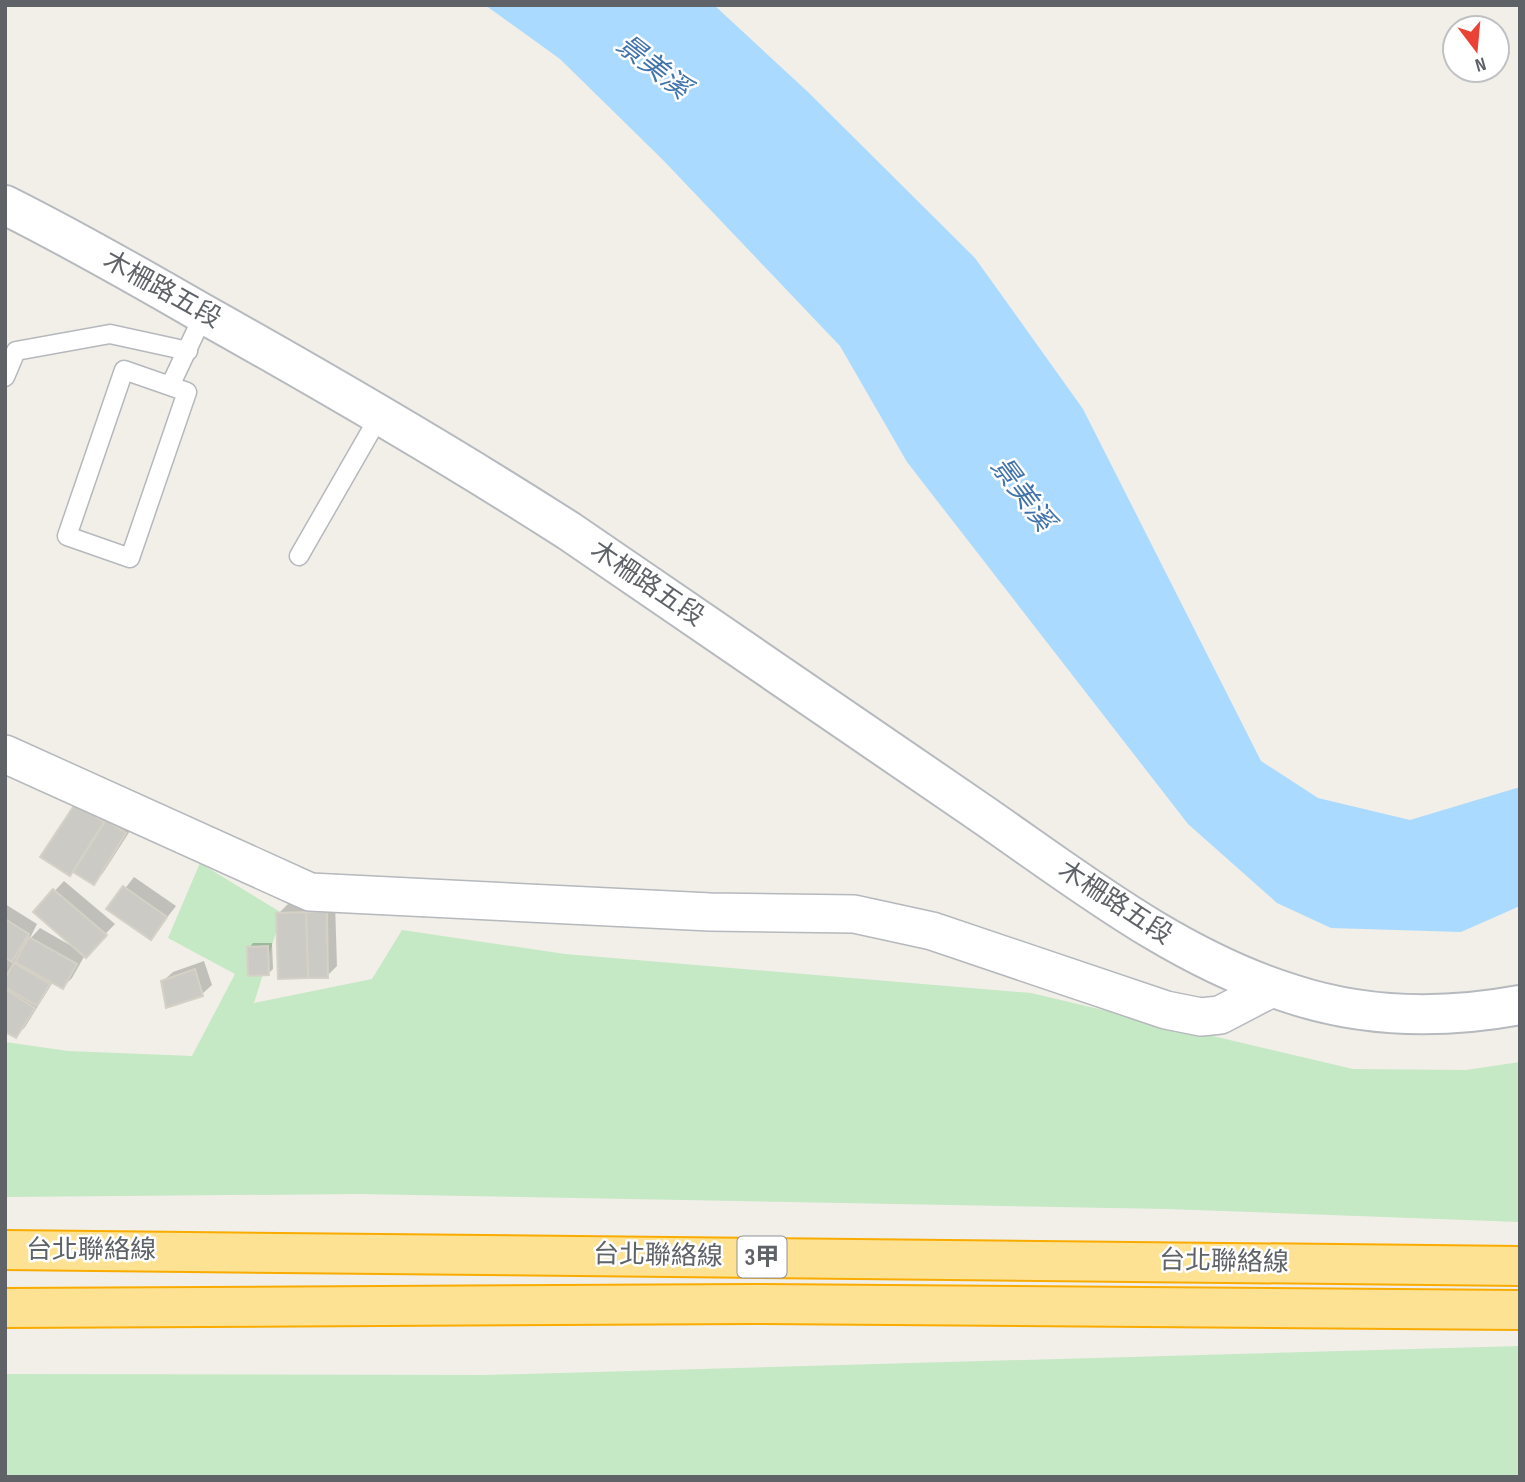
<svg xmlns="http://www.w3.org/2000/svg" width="1525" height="1482" viewBox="0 0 1525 1482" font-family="'Sofia Sans Condensed','Noto Sans TC',sans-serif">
  <rect width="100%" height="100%" fill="#f1efe8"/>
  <g fill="#c5e8c5">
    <polygon points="200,863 282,913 254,1003 372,979 402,930 565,954 1031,993 1353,1069 1466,1070 1520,1062 1520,1222 1168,1209 358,1194 5,1197 5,1042 68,1051 192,1056 235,974 168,938"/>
    <polygon points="1520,1346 1520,1477 5,1477 5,1374 486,1375"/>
  </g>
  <polygon fill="#aadaff" points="485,5 714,5 808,92 975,258 1083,409 1261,761 1318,798 1410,820 1520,787 1520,906 1461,932 1331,928 1277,903 1188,824 907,462 840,346 663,160 560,59"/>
  <g fill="#0003">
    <polygon points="76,805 135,823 103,873 93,883 74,870"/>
    <polygon points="134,877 176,906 151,938 109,909"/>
    <polygon points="64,881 115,924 85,955 72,978 63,987 53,982 25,1027 16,1036 5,1030 5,981 10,971 5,976 5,904 37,924 29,940 40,928 75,948 76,947 35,912"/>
    <polygon points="335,903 337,966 327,976 278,914 288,904"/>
    <polygon points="253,943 272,943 273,969 269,973 249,948"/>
    <polygon points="204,961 212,985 202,994 167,1006 163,981 173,972"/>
  </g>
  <g fill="#cccac5" stroke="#d6d1c6" stroke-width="2">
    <polygon points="75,804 104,822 70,876 40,857"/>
    <polygon points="106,820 126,833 94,885 73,872"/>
    <polygon points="123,886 167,917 151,940 106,909"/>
    <polygon points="53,889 107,935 86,958 33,912"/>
    <polygon points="306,912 327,912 328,978 308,978"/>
    <polygon points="306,912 308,978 278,979 276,913"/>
    <polygon points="5,919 29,934 12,962 5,958"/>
    <polygon points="29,937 77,964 63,989 15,962"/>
    <polygon points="268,946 269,975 248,976 247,947"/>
    <polygon points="14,963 50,984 37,1006 5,987 5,978"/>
    <polygon points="195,969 203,996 166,1008 161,981"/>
    <polygon points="5,989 35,1008 16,1038 5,1032"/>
  </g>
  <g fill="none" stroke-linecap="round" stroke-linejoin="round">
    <defs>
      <g id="service">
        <polyline points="5,377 16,351 110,334 188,351"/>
        <polyline points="170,386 187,392 130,558 67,536 124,370 170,386 204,314"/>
        <polyline points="299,556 380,415"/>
      </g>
      <polyline id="minor" points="5,754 310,892 710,912 854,914 932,931 1166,1010 1201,1017 1220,1015 1272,988"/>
      <path id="secondary" d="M 5,205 C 71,238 136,275 200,312 C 325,382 449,454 569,531 C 703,623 838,714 972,807 C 1073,876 1173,957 1292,994 C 1365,1018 1444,1019 1520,1005"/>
      <g id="motorway">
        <polyline points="5,1250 1520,1266"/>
        <polyline points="5,1308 752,1304 1520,1310"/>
      </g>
    </defs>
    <use href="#service" stroke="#b5b8bc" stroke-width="21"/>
    <use href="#minor" stroke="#b5b8bc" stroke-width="40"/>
    <use href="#secondary" stroke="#b6babf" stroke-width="42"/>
    <use href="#motorway" stroke="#f9ab00" stroke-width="42"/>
    <use href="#service" stroke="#fff" stroke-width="18"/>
    <use href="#minor" stroke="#fff" stroke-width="37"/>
    <use href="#secondary" stroke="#fff" stroke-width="38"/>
    <use href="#motorway" stroke="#fde293" stroke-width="38"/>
  </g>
  <g text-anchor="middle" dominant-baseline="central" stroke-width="5" stroke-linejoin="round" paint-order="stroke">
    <rect fill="#fff" stroke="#8f9295" stroke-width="2" x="737.5" y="1236.5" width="49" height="41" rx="5"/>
    <g font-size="24" font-weight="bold" fill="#5f6368">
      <text x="762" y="1257">3甲</text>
    </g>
    <g font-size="26" fill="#5f6368" stroke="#fff">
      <text transform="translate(162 290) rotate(29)">木柵路五段</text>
      <text transform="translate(647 584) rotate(34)">木柵路五段</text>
      <text transform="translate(1115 903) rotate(33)">木柵路五段</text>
      <text x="91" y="1250">台北聯絡線</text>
      <text transform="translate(658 1256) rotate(1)">台北聯絡線</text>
      <text transform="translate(1224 1262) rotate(1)">台北聯絡線</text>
    </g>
    <g font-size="28" font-style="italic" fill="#4174aa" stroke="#fff">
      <text transform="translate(653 67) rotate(38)">景美溪</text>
      <text transform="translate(1022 494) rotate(53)">景美溪</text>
    </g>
  </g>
  <rect width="1525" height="1482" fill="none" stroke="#5f6368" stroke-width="14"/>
  <g transform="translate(1476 49) rotate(164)"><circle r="33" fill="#ffffff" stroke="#bfc1c3" stroke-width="2"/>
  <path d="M0-5L12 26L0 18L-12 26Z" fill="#ea4335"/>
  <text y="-10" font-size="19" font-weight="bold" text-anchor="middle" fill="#5f6368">N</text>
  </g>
</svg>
